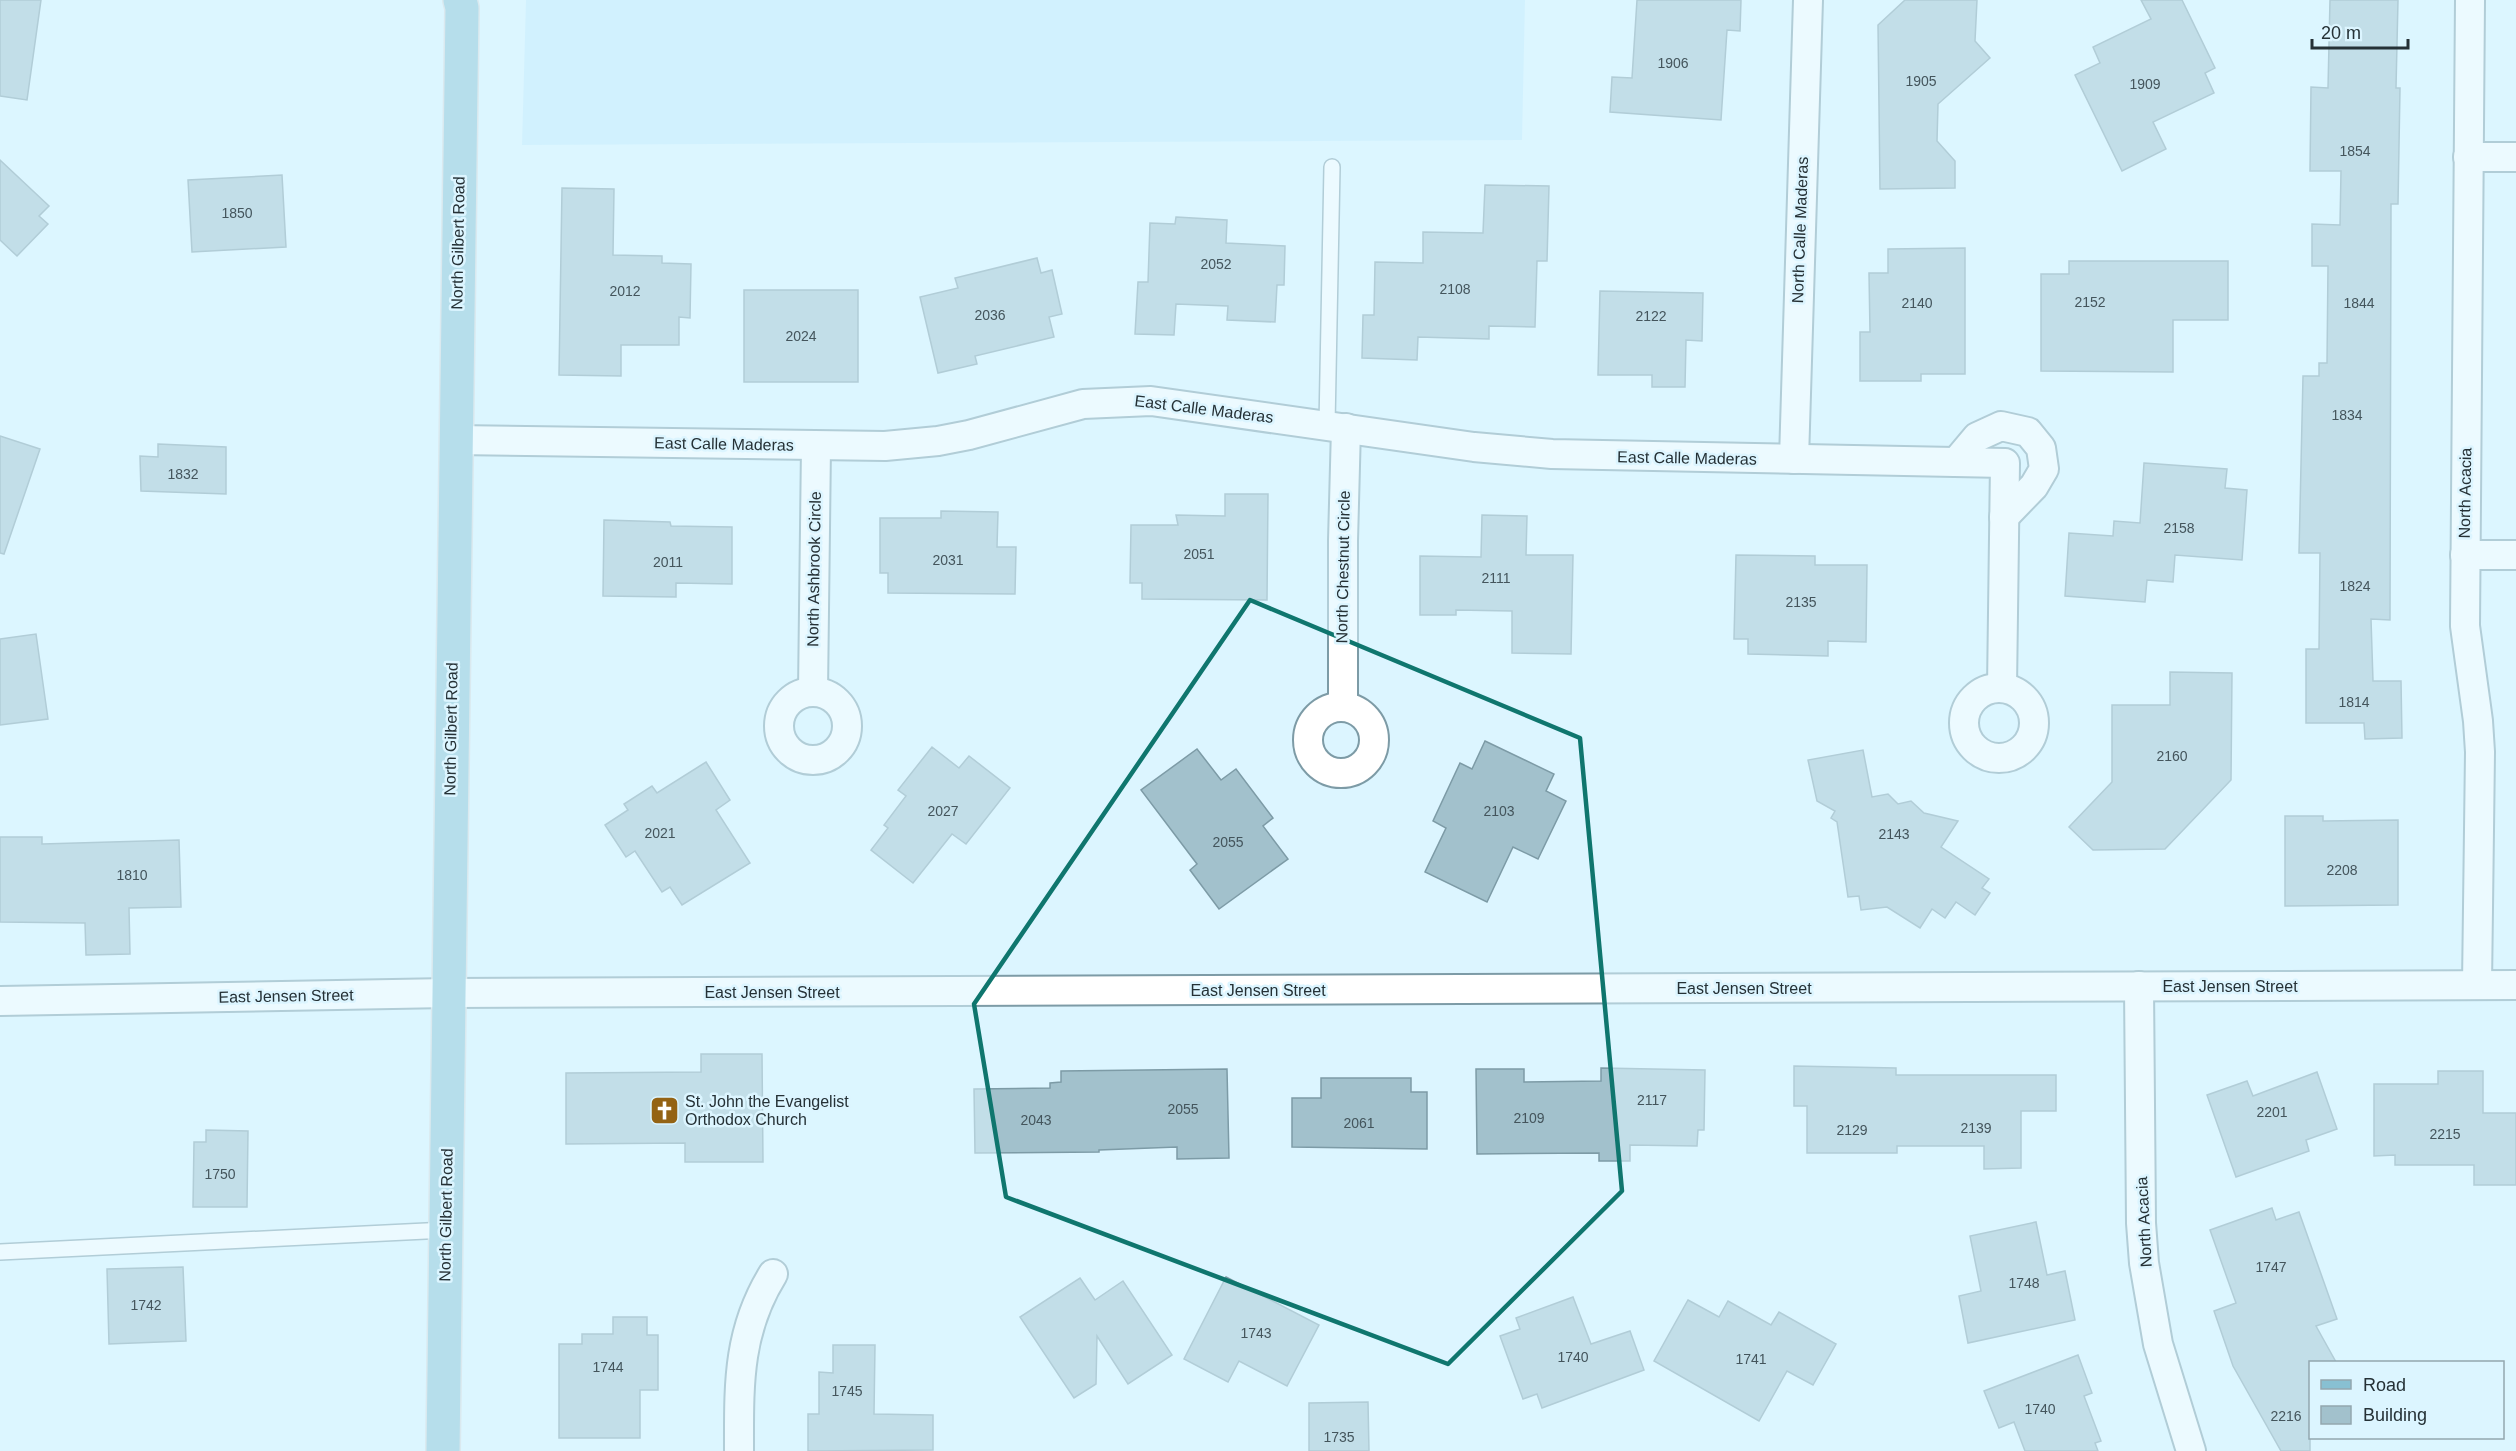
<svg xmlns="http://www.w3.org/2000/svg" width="2516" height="1451" viewBox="0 0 2516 1451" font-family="Helvetica,sans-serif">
  <rect width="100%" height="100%" fill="#dcf5ff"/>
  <polygon fill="#c4ecfc" points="526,0 1525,0 1522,140 522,145"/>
  <g fill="#a2c1cc" stroke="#7d9ba6" stroke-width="1.5">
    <polygon points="0,0 41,0 27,100 0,96"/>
    <polygon points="1637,0 1741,0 1740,31 1727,30 1721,120 1610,112 1612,77 1632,78"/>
    <polygon points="1905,0 1977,0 1975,41 1990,58 1938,104 1937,141 1955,161 1955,188 1880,189 1878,25"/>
    <polygon points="2141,0 2182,0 2215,68 2205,73 2214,93 2153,122 2166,149 2122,171 2075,75 2100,63 2093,47 2151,19"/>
    <polygon points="2330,0 2398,0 2396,88 2400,88 2398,204 2391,204 2390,620 2371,619 2373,681 2401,681 2402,738 2365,739 2364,723 2306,723 2306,649 2319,649 2320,553 2299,553 2303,376 2319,376 2319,363 2327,363 2328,266 2312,266 2312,224 2340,225 2341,171 2310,171 2311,87 2328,88"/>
    <polygon points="0,160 49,206 39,216 48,224 17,256 0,240"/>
    <polygon points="282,175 286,247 192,252 188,180"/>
    <polygon points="1485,185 1549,186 1547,261 1537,261 1535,327 1489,326 1489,339 1418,337 1417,360 1362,358 1363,315 1374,315 1375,262 1423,263 1423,232 1483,233"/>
    <polygon points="562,188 614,189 613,255 662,256 662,263 691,264 690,318 679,317 679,345 621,345 621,376 559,375"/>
    <polygon points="1176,217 1227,220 1226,243 1285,246 1284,285 1277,285 1275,322 1227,320 1228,306 1176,304 1174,335 1135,334 1138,282 1148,282 1150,223 1175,224"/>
    <polygon points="1965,248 1965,374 1921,374 1921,381 1860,381 1860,332 1870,332 1869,273 1888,273 1888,249"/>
    <polygon points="1037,258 1041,273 1052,270 1062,314 1049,317 1054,337 975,356 977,364 938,373 920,297 958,288 955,278"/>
    <polygon points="2069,261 2228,261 2228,320 2173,320 2173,372 2041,371 2041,274 2069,274"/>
    <rect x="744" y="290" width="114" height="92"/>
    <polygon points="1600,291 1703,293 1702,341 1686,340 1685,387 1652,387 1652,375 1598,375"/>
    <polygon points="0,436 40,449 4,554 0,553"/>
    <polygon points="158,444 226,447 226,494 141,491 140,456 158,457"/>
    <polygon points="2144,463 2227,469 2225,488 2247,490 2242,560 2175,555 2173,582 2147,580 2145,602 2065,596 2069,533 2113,536 2114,521 2140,523"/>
    <polygon points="1225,494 1268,494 1267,600 1142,599 1142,583 1130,583 1131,525 1178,525 1176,515 1225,516"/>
    <polygon points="941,511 998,512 997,547 1016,547 1015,594 888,593 888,573 880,573 880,518 941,518"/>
    <polygon points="1482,515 1527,516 1526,555 1573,555 1571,654 1512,653 1512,611 1456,610 1456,615 1420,615 1420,556 1481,557"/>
    <polygon points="604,520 670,522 671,526 732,527 732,584 676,583 676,597 603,596"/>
    <polygon points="1736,555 1815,556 1815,565 1867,565 1866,642 1828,641 1828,656 1748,654 1748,639 1734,639"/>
    <polygon points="36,634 48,719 0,725 0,639"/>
    <polygon points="2170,672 2232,673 2231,780 2165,849 2093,850 2069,827 2112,782 2112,705 2170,705"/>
    <polygon points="1485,741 1554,774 1546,791 1566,801 1538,859 1513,847 1487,902 1425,872 1446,828 1433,821 1460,763 1472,769"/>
    <polygon points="932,747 959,768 969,756 1010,788 966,844 952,834 913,883 871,850 888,828 884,825 906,796 898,790"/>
    <polygon points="1197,749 1221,780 1236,769 1273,818 1263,826 1288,859 1219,909 1190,870 1197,864 1141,790"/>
    <polygon points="1863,750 1872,797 1888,794 1898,804 1911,801 1924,813 1958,821 1941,847 1989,879 1982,888 1990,893 1975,915 1956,902 1945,918 1932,909 1920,928 1887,907 1861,910 1859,896 1848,897 1837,822 1831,818 1835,811 1817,801 1808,760"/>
    <polygon points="706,762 730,800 716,810 750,863 682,905 670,887 662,892 635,851 626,857 605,825 628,810 624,804 652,786 657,793"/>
    <polygon points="2285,816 2323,816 2323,821 2398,820 2398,905 2285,906"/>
    <polygon points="0,837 42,837 42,844 179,840 181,907 129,908 130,954 86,955 85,923 0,922"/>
    <polygon points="701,1054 762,1054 763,1162 685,1162 685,1143 566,1144 566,1073 701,1072"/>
    <polygon points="1794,1066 1896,1068 1896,1075 2056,1075 2056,1111 2021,1111 2021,1168 1984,1169 1984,1146 1897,1146 1897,1153 1807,1153 1807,1106 1794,1106"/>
    <polygon points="1601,1068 1705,1070 1704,1130 1698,1130 1697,1146 1630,1145 1630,1161 1599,1161 1599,1153 1477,1154 1476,1069 1524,1069 1524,1082 1601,1081"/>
    <polygon points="1227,1069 1229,1158 1177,1159 1177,1147 1099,1150 1099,1152 975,1153 974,1089 1050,1088 1050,1083 1061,1082 1061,1071"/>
    <polygon points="2438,1071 2483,1071 2483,1113 2516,1113 2516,1185 2474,1185 2474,1165 2395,1165 2395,1155 2374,1156 2374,1084 2438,1084"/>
    <polygon points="2317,1072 2337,1129 2306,1140 2309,1151 2236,1177 2207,1095 2247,1081 2253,1096"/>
    <polygon points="1321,1078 1411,1078 1411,1092 1427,1092 1427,1149 1292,1147 1292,1098 1321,1098"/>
    <polygon points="206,1130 248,1131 247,1207 193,1207 194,1142 206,1142"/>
    <polygon points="2272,1208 2276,1220 2299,1212 2337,1319 2316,1326 2336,1362 2310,1362 2310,1451 2281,1451 2233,1366 2214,1311 2236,1303 2210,1230"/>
    <polygon points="2036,1222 2047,1275 2065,1271 2075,1320 1968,1343 1959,1296 1981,1291 1970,1236"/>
    <polygon points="183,1267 186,1341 109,1344 107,1269"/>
    <polygon points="1226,1277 1319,1325 1287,1386 1239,1361 1228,1382 1184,1359"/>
    <polygon points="1080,1278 1095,1300 1123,1281 1172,1355 1128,1384 1097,1336 1096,1384 1074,1398 1020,1317"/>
    <polygon points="1573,1297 1591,1344 1630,1331 1644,1370 1542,1408 1537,1394 1523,1399 1500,1336 1520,1329 1516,1318"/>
    <polygon points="1688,1300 1719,1317 1728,1301 1771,1325 1779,1312 1836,1344 1813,1385 1787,1371 1759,1421 1654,1361"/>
    <polygon points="613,1317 647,1317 647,1335 658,1335 658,1390 640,1390 640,1438 559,1438 559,1344 582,1344 582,1334 613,1334"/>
    <polygon points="833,1345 875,1345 874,1414 933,1415 933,1450 808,1451 808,1414 819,1414 819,1372 833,1373"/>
    <polygon points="2078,1355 2092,1393 2084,1396 2101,1441 2095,1443 2098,1451 2025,1451 2014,1422 1999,1428 1984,1391"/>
    <polygon points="1368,1402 1369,1451 1309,1451 1309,1403"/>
  </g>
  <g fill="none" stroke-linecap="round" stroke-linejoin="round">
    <defs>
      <g id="service">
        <polyline points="1327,425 1332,167"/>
        <polyline points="0,1252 446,1230"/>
      </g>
      <g id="minor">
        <polyline points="2470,0 2465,626 2478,721 2480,752 2477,985"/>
        <polyline points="2468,157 2516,157"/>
        <polyline points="455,440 885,446 938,441 969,435 1083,404 1151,401 1474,447 1552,454 2005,463 2002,688"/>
        <polyline points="1794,459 1808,0"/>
        <polyline points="1956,462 1977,437 2001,426 2028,432 2041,448 2044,469 2034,486 2004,517"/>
        <polyline points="2465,555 2516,555"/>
        <circle cx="1999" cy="723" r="35"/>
        <polyline points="813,692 816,446"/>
        <circle cx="813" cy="726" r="34"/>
        <polyline points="1343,707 1343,541 1346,428"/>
        <circle cx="1341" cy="740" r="33"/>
        <polyline points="2139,986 2141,1223 2144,1263 2158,1344 2191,1451"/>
        <polyline points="0,1001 448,993 2516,985"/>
        <path d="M 739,1451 C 739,1386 737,1332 773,1274"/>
      </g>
      <polyline id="primary" points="443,1451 462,8 460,0"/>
    </defs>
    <use href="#service" stroke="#7d9ba6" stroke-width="18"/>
    <use href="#minor" stroke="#7d9ba6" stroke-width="32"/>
    <use href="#primary" stroke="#d8dadb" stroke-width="36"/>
    <use href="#service" stroke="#fff" stroke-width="15"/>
    <use href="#minor" stroke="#fff" stroke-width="28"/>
    <use href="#primary" stroke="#88c0d2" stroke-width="33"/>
  </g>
  <path d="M0 0H2516V1451H0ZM 1250,600 L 1580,738 L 1622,1191 L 1448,1364 L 1006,1197 L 974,1004 Z" fill="#dcf5ff" fill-opacity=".55" fill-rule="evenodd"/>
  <path fill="none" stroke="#0f766e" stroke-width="4.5" stroke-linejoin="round" d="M 1250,600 L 1580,738 L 1622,1191 L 1448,1364 L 1006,1197 L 974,1004 Z"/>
  <defs>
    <symbol id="church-square" viewBox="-11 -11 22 22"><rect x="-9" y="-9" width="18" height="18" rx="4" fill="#946314" stroke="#dcf5ff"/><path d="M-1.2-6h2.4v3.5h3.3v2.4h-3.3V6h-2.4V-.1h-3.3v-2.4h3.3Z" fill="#fff"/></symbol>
  </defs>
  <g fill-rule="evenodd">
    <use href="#church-square" x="648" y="1094" width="33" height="33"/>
  </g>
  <g text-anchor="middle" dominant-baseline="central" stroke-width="5" stroke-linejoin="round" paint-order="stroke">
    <g font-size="14" fill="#44555c">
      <text x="1673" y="63">1906</text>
      <text x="1921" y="81">1905</text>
      <text x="2145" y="84">1909</text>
      <text x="2355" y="151">1854</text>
      <text x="237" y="213">1850</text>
      <text x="1216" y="264">2052</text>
      <text x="1455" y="289">2108</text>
      <text x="625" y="291">2012</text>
      <text x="2090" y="302">2152</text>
      <text x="1917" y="303">2140</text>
      <text x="2359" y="303">1844</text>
      <text x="990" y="315">2036</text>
      <text x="1651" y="316">2122</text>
      <text x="801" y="336">2024</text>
      <text x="2347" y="415">1834</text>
      <text x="183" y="474">1832</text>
      <text x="2179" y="528">2158</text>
      <text x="1199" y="554">2051</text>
      <text x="948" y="560">2031</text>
      <text x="668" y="562">2011</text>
      <text x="1496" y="578">2111</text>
      <text x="2355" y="586">1824</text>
      <text x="1801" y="602">2135</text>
      <text x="2354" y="702">1814</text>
      <text x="2172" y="756">2160</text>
      <text x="943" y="811">2027</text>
      <text x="1499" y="811">2103</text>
      <text x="660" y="833">2021</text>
      <text x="1894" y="834">2143</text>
      <text x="1228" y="842">2055</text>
      <text x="2342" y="870">2208</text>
      <text x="132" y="875">1810</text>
      <text x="1652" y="1100">2117</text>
      <text x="1183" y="1109">2055</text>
      <text x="2272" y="1112">2201</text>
      <text x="1529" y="1118">2109</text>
      <text x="1036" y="1120">2043</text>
      <text x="1359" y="1123">2061</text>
      <text x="1976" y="1128">2139</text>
      <text x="1852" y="1130">2129</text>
      <text x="2445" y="1134">2215</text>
      <text x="220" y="1174">1750</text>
      <text x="2271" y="1267">1747</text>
      <text x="2024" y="1283">1748</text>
      <text x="146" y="1305">1742</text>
      <text x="1256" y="1333">1743</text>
      <text x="1573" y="1357">1740</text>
      <text x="1751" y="1359">1741</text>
      <text x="608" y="1367">1744</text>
      <text x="847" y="1391">1745</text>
      <text x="2040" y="1409">1740</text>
      <text x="2286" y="1416">2216</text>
      <text x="1339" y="1437">1735</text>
    </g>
    <g font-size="16" fill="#253136" stroke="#dcf5ff">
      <text transform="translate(1800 230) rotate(-88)">North Calle Maderas</text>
      <text transform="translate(458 243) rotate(-89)">North Gilbert Road</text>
      <text transform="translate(1204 409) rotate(7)">East Calle Maderas</text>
      <text transform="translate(724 444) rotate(1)">East Calle Maderas</text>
      <text transform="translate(1687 458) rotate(1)">East Calle Maderas</text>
      <text transform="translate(2465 493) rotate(-89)">North Acacia</text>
      <text transform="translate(1343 567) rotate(-89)">North Chestnut Circle</text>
      <text transform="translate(814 569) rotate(-89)">North Ashbrook Circle</text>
      <text transform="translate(451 729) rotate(-89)">North Gilbert Road</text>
      <text x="2230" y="986">East Jensen Street</text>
      <text x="1744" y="988">East Jensen Street</text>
      <text x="1258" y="990">East Jensen Street</text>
      <text x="772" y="992">East Jensen Street</text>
      <text transform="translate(286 996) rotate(-1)">East Jensen Street</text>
      <text transform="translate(446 1215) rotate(-89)">North Gilbert Road</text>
      <text transform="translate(2144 1222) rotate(-93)">North Acacia</text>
    </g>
    <g font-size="16" fill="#253136" stroke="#dcf5ff" text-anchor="start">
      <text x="685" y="1101">St. John the Evangelist<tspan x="685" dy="18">Orthodox Church</tspan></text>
    </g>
  </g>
  <rect x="2309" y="1361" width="195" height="78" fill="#dcf5ff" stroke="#93a7af" stroke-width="1.5"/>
  <rect x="2321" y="1380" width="30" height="9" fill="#88c0d2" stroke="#93a7af" stroke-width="1.5"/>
  <text x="2363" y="1391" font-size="18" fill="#253136">Road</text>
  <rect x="2321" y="1406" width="30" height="18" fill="#a2c1cc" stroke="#93a7af" stroke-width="1.5"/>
  <text x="2363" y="1421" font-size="18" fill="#253136">Building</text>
  <path d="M2312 39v9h96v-9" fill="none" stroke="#253136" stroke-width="3"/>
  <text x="2321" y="39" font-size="18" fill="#253136" stroke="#dcf5ff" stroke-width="4.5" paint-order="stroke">20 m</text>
</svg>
